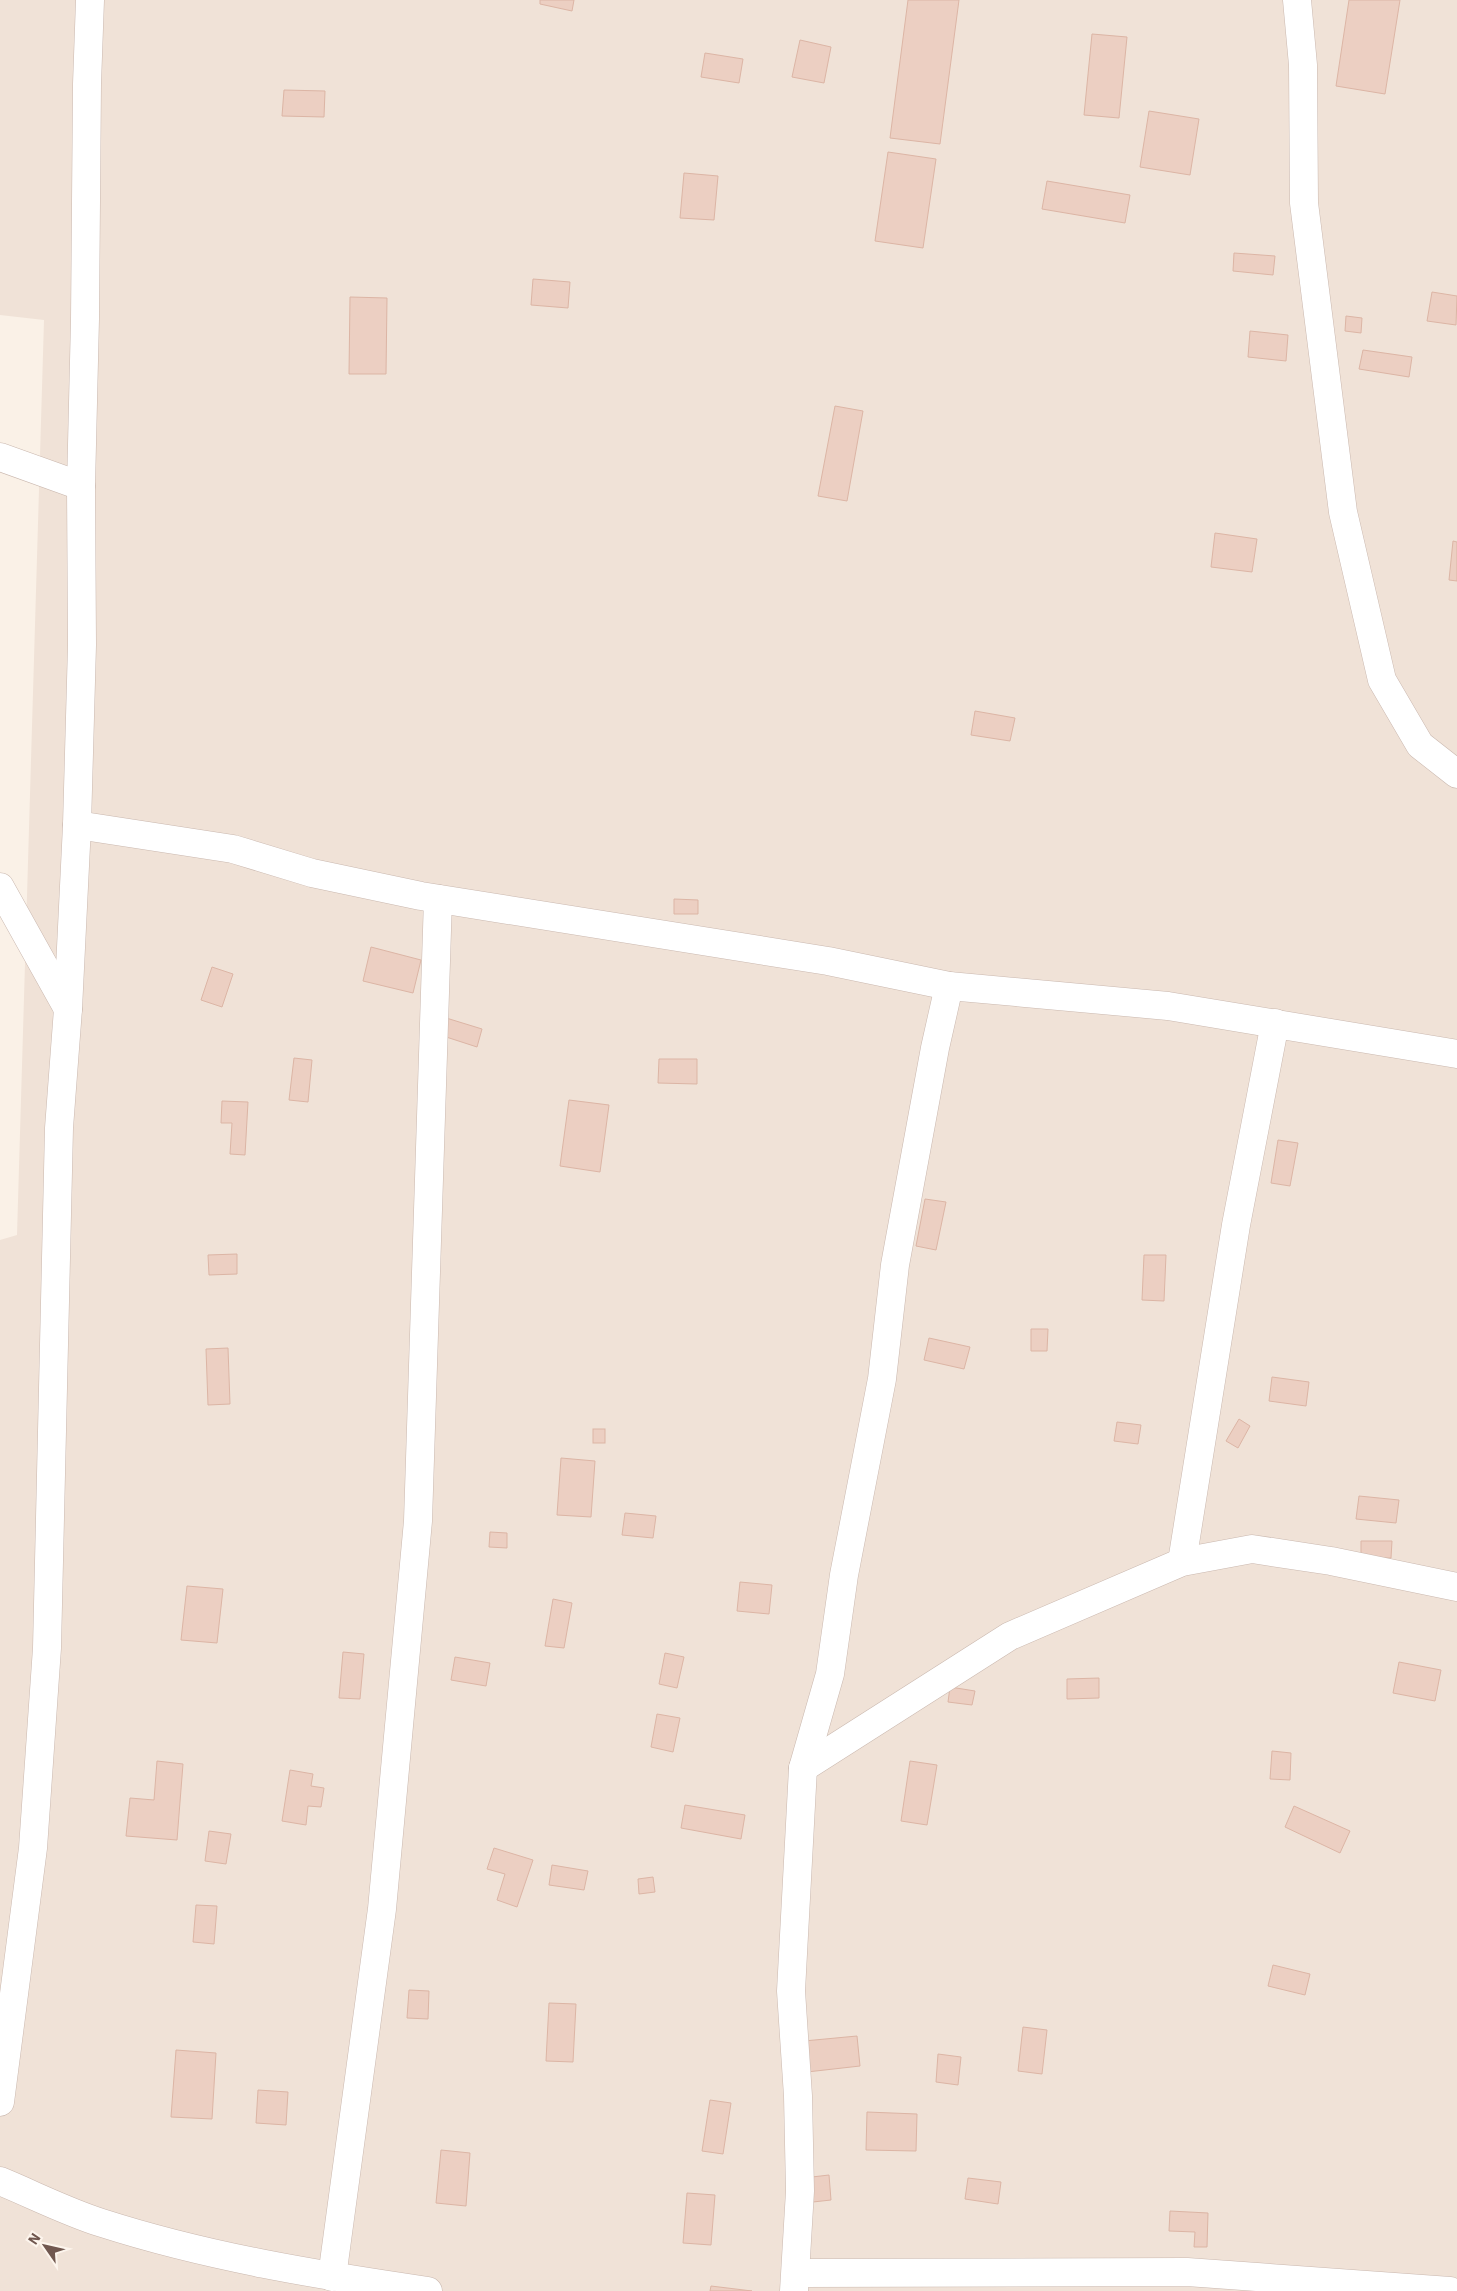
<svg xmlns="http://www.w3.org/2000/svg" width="1457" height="2291" viewBox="0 0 1457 2291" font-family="'IBM Plex Sans',sans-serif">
  <rect width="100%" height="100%" fill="#faf1e7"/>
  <polygon fill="#f0e2d7" points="0,0 1457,0 1457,2291 0,2291 0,1240 17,1235 44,320 0,315"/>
  <g fill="#eccfc2" stroke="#dcb5a5">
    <polygon points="540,0 574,0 572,11 540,4"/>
    <polygon points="908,0 959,0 940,144 890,138"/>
    <polygon points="1349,0 1400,0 1385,94 1336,86"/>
    <polygon points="1092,34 1127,37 1119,118 1084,115"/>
    <polygon points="800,40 831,47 824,83 792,77"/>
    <polygon points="705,53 743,59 739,83 701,77"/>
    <polygon points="284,90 325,91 324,117 282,116"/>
    <polygon points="1149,111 1199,119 1190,175 1140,167"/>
    <polygon points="888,152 936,159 923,248 875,241"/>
    <polygon points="684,173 718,176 714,220 680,218"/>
    <polygon points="1047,181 1130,195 1125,223 1042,209"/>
    <polygon points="1234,253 1275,256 1273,275 1233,271"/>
    <polygon points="533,279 570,282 568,308 531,305"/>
    <polygon points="1432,292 1457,296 1456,325 1427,321"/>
    <polygon points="350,297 387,298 386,374 349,374"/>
    <polygon points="1346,316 1362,318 1361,333 1345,331"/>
    <polygon points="1250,331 1288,335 1286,361 1248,357"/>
    <polygon points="1363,350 1412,357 1409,377 1359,369"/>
    <polygon points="835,406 863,411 847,501 818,496"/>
    <polygon points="1215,533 1257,539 1252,572 1211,567"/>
    <polygon points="1453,541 1457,542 1457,581 1449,580"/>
    <polygon points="975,711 1015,718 1010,741 971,735"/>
    <polygon points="674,899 698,900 698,914 674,914"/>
    <polygon points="371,947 421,960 413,993 363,981"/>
    <polygon points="212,967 233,974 222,1007 201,1000"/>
    <polygon points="443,1017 482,1029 477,1047 437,1034"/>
    <polygon points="294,1058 312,1060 308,1102 289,1100"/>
    <polygon points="659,1059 697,1059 697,1084 658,1083"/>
    <polygon points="569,1100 609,1105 600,1172 560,1166"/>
    <polygon points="222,1101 248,1102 245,1155 230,1154 232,1123 221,1123"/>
    <polygon points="1278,1140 1298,1143 1290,1186 1271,1183"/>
    <polygon points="925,1199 946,1202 936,1250 916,1246"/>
    <polygon points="237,1254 237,1274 209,1275 208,1255"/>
    <polygon points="1144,1255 1166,1255 1164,1301 1142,1300"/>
    <polygon points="1031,1329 1048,1329 1047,1351 1031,1351"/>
    <polygon points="929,1338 970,1347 964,1369 924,1360"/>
    <polygon points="228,1348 230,1404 208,1405 206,1349"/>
    <polygon points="1272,1377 1309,1382 1306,1406 1269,1401"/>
    <polygon points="1239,1419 1250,1426 1238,1448 1226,1441"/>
    <polygon points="1117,1422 1141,1425 1138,1444 1114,1441"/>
    <rect x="593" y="1429" width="12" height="14"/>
    <polygon points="561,1458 595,1461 591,1517 557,1515"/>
    <polygon points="1359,1496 1399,1500 1396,1523 1356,1519"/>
    <polygon points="625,1513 656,1516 653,1538 622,1535"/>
    <polygon points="490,1532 507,1533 507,1548 489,1547"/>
    <polygon points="1361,1541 1392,1541 1391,1558 1361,1558"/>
    <polygon points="740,1582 772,1585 769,1614 737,1611"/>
    <polygon points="187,1586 223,1589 217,1643 181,1640"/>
    <polygon points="553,1599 572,1603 564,1648 545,1646"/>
    <polygon points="343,1652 364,1654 360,1699 339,1698"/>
    <polygon points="665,1653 684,1657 677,1688 659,1684"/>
    <polygon points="455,1657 490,1663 486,1686 451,1680"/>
    <polygon points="1399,1662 1441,1670 1435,1701 1393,1693"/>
    <polygon points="1099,1678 1099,1698 1067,1699 1067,1679"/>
    <polygon points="950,1687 975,1691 972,1705 948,1702"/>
    <polygon points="657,1714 680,1718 673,1752 651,1747"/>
    <polygon points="1272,1751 1291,1753 1290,1780 1270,1779"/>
    <polygon points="157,1761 183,1764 177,1840 126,1836 130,1798 154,1800"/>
    <polygon points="910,1761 937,1765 927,1825 901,1821"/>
    <polygon points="290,1770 313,1774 311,1786 324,1788 321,1807 308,1806 306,1825 282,1821"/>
    <polygon points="685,1805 745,1815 741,1839 681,1828"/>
    <polygon points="1294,1806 1350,1831 1340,1853 1285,1827"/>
    <polygon points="209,1831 231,1834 226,1864 205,1861"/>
    <polygon points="494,1848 533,1860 517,1907 497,1900 505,1874 487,1869"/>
    <polygon points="552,1865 588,1871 584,1890 549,1885"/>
    <polygon points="653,1877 655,1892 639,1894 638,1879"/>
    <polygon points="196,1905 217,1906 214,1944 193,1942"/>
    <polygon points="1273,1965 1310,1974 1305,1995 1268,1986"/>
    <polygon points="409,1990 429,1991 428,2019 407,2018"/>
    <polygon points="549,2003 576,2004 573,2062 546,2061"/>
    <polygon points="1023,2027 1047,2030 1042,2074 1018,2071"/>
    <polygon points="857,2036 860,2066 807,2072 804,2041"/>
    <polygon points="176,2050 216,2053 212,2119 171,2117"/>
    <polygon points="938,2054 961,2057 958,2085 936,2082"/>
    <polygon points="258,2090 288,2092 286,2125 256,2123"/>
    <polygon points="710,2100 731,2103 723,2154 702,2151"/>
    <polygon points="867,2112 917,2114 916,2151 866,2150"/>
    <polygon points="441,2150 470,2153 466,2206 436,2203"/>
    <polygon points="829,2175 831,2200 813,2202 812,2177"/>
    <polygon points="968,2178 1001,2182 998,2204 965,2199"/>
    <polygon points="687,2193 715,2195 711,2245 683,2243"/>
    <polygon points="1170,2211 1208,2213 1207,2247 1194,2247 1195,2232 1169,2231"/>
    <polygon points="711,2286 752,2291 710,2291"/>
  </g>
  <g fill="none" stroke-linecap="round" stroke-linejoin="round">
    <defs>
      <g id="minor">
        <polyline points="1297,0 1303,65 1304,203 1343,512 1382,680 1420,745 1457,774"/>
        <polyline points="0,457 81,486"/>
        <polyline points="77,825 233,849 312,873 421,896 828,961 949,986 1168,1006 1457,1054"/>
        <polyline points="0,887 68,1009"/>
        <polyline points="1182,1562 1236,1225 1275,1023"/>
        <polyline points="803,1768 1010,1636 1182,1562 1252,1549 1331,1561 1457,1587"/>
        <polyline points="0,2102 33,1848 47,1648 59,1128 68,1009 77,825 82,645 81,486 85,319 87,84 90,0"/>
        <path d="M 0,2181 C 34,2195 67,2212 102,2223 C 208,2257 318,2275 428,2291"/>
        <polyline points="797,2273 1187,2272 1450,2291"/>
        <polyline points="332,2277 382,1909 418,1521 438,899"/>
        <polyline points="794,2291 800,2191 798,2096 791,1991 803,1768 830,1674 844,1575 882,1379 895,1265 935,1048 949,986"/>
      </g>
    </defs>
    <use href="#minor" stroke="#cab8af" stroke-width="29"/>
    <use href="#minor" stroke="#fff" stroke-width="28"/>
  </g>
  <g transform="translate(45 2246) rotate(304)" stroke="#fdf5ed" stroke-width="4" paint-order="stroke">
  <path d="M0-4L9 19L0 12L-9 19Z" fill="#70574f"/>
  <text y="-8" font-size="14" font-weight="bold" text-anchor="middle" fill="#70574f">N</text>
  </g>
</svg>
